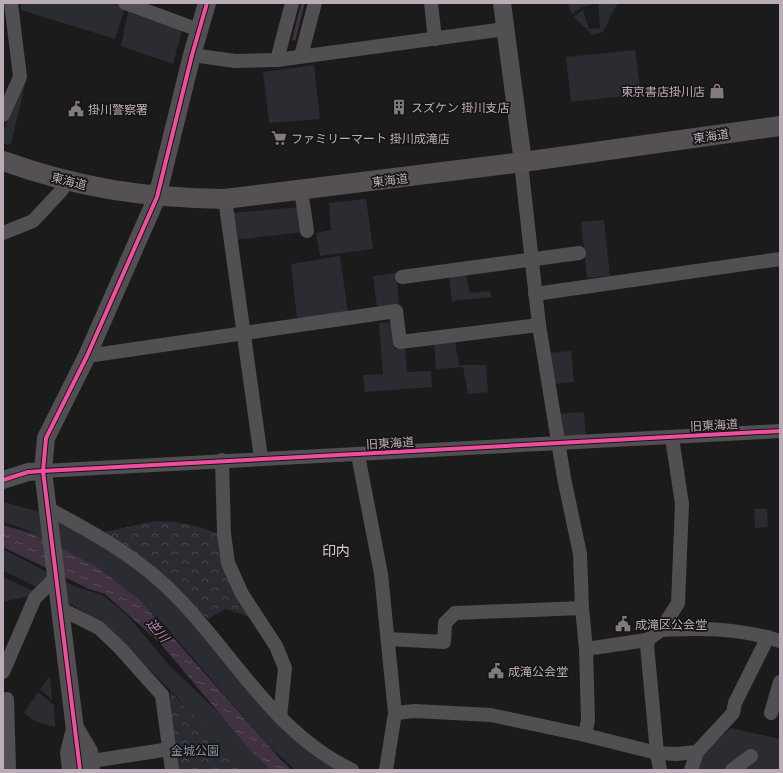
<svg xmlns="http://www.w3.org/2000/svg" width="783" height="773" viewBox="0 0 783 773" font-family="Ubuntu,'Noto Sans JP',sans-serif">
  <defs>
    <pattern id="park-crowns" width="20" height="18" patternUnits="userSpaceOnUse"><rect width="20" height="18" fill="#2a2c32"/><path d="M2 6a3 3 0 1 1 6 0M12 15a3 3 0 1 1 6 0" fill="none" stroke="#47484d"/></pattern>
    <pattern id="water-ripples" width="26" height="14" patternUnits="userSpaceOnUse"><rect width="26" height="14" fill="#403240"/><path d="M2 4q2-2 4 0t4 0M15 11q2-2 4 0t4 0" fill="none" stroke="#5a4d59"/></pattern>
  </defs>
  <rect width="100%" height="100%" fill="#1b1b1b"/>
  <g fill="#2a2c32">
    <polygon points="21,3 112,3 125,8 115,39 21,10"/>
    <polygon points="567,3 619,3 614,9 603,32 593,35 574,17 583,10 589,29 600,28 598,3 582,7 572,14"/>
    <polygon points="128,12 182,30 173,64 121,46"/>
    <polygon points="635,50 641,94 571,102 566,57"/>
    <polygon points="314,65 320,119 269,123 263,72"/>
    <polygon points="27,76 11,144 8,145 3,143 3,131"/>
    <polygon points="366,199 373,249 320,256 316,233 331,230 329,203"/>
    <polygon points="299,207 302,232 235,240 230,213"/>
    <polygon points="604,220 610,276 587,278 581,222"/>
    <polygon points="340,256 348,313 297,319 291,264"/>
    <polygon points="396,273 399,305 377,307 373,276"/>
    <polygon points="466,275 470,293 490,291 491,297 452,301 449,277"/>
    <polygon points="393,322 395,349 405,349 407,372 431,371 432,387 365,392 363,375 383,374 379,323"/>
    <polygon points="455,342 459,365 486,365 488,392 468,394 463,367 436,369 434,343"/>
    <polygon points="571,351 574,382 552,384 549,353"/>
    <polygon points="584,412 586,437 561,439 559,414"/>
    <polygon points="3,502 70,520 144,570 254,691 349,770 295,770 267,744 168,629 141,601 109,577 27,530 3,522"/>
    <polygon points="754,509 767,509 768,527 755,528"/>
    <polygon points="3,549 74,586 102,595 126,614 170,666 222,716 272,770 244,770 201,727 177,697 113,633 75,607 3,570"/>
    <polygon points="3,577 36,592 33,595 3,602"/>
    <polygon points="50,676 52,700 40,689"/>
    <polygon points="38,692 54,705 55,727 36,722 24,713"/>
    <polygon points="731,728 780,739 780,770 694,770 699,756"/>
  </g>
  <g fill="url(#park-crowns)">
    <path d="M 154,521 C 178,521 198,525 220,535 L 258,619 L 225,609 L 208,619 L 105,532 Z"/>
    <polygon points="170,691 244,770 175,770 169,707"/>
  </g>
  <polygon fill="url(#water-ripples)" points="3,525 33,534 97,567 141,601 281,760 292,770 271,770 251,751 160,643 105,594 89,589 3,547"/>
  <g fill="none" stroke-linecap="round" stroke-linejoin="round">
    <polyline stroke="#403240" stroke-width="3.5" points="294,39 303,3"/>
    <g stroke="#514f51" stroke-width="14">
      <polyline points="125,3 199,30"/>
      <polyline points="431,3 435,39"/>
      <polyline points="192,55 235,61 277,60 505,29"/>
      <polyline points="301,56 315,3"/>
      <polyline points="277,60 292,3"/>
      <polyline points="3,115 20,77 11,3"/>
      <polyline points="521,163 539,325 564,478 580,554 582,608 586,649 588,720 585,735"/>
      <polyline points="301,190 307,231"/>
      <polyline points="225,199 261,458"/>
      <polyline points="3,233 33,221 61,191 68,181"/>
      <polyline points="402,277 579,253"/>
      <polyline points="535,294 780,259"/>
      <polyline points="87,356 396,311 400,342 539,325"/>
      <polyline points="358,455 381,574 395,713 386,770"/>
      <polyline points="222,460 224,534 228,563 242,594 276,646 285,668 280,717"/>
      <path d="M 43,471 C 288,457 534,446 780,431"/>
      <path d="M 47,508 C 96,534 143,560 181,601 C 236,659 277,735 352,770"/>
      <polyline points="61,609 99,628 120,648 162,695 172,770"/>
      <path d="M 661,630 C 704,628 739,628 780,641"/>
      <polyline points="388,639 444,642 445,623 455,613 582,608"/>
      <polyline points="586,649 640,641 649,639"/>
      <polyline points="3,672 35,598 57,576"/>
      <polyline points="7,699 9,770"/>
      <polyline points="395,713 415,711 491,715 585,735 657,753 647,645 649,639 661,630 678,603 682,504 672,438"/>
      <polyline points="771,713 780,682"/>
      <polyline points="77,727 91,751 93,770"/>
      <polyline points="92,761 170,749"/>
      <polyline points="69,770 67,752 73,729"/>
      <polyline points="660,770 657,753 676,754 697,752 733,713 735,703 768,637"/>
      <polyline points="691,770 697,752"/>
      <polyline points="732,770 751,756"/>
    </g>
    <g stroke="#514f51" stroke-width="18">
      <polyline points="502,3 523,162"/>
      <polyline points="3,480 28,472 43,471"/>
      <polyline points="80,770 43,471 46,438 87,356 157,197 192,55 207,3"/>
    </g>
    <path stroke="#545053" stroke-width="20" d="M 3,161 C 78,188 145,198 225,199 L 523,162 L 780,126"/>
    <defs>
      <g id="cycleway">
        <path d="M 3,480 L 28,472 L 43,471 C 288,457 534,446 780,431"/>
        <polyline points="80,770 43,471 46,438 87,356 157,197 192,55 207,3"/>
      </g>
    </defs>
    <use href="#cycleway" stroke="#171516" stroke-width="6"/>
    <use href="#cycleway" stroke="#ef4d9e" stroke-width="4"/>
  </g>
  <defs>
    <symbol id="shop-bare" viewBox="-9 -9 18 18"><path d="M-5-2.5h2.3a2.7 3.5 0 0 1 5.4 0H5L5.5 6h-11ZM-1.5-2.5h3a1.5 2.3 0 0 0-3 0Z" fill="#827a80" stroke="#171516" stroke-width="2.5" paint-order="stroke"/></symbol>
    <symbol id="building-bare" viewBox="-9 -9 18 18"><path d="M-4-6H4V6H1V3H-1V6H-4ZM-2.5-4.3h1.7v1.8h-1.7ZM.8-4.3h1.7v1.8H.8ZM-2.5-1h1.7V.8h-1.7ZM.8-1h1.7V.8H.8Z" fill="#827a80" stroke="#171516" stroke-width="2.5" paint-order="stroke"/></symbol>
    <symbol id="civic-bare" viewBox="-9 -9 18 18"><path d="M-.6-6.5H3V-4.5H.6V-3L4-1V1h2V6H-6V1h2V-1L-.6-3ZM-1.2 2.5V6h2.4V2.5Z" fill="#827a80" stroke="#171516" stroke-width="2.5" paint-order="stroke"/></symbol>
    <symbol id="supermarket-bare" viewBox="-9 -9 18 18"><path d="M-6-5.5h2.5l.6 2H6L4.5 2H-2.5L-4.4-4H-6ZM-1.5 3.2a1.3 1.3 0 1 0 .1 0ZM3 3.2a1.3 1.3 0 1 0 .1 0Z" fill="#827a80" stroke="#171516" stroke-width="2.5" paint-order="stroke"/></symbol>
  </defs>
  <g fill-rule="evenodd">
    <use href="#shop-bare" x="706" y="80" width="22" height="22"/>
    <use href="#building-bare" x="388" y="96" width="22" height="22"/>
    <use href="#civic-bare" x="65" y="98" width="22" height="22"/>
    <use href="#supermarket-bare" x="268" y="127" width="22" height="22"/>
    <use href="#civic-bare" x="612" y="613" width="22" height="22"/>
    <use href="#civic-bare" x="485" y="660" width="22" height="22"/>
  </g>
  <g text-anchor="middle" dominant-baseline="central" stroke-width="3.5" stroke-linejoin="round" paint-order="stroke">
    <g font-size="12" fill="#baadb7" stroke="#171516" text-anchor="start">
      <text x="705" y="91" text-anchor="end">東京書店掛川店</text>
      <text x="411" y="107">スズケン 掛川支店</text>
      <text x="88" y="109">掛川警察署</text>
      <text x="291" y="138">ファミリーマート 掛川成滝店</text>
      <text x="635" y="624">成滝区公会堂</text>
      <text x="508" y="671">成滝公会堂</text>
    </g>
    <g font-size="12" fill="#baadb7" stroke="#171516">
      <text transform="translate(711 136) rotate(-8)">東海道</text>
      <text transform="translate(390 180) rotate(-7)">東海道</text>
      <text transform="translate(69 181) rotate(14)">東海道</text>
      <text transform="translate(714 425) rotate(-3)">旧東海道</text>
      <text transform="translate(390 443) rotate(-3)">旧東海道</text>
    </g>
    <g font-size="12" fill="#8692a3" stroke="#171516">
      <text x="195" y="750">金城公園</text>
    </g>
    <g font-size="13" font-style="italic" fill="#b288b1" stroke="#171516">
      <text transform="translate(158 630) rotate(50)">逆川</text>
    </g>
    <g font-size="14" fill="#d7ced4" stroke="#171516">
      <text x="336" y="551">印内</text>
    </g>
  </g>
  <rect width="783" height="773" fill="none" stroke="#baadb7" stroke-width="8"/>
</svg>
